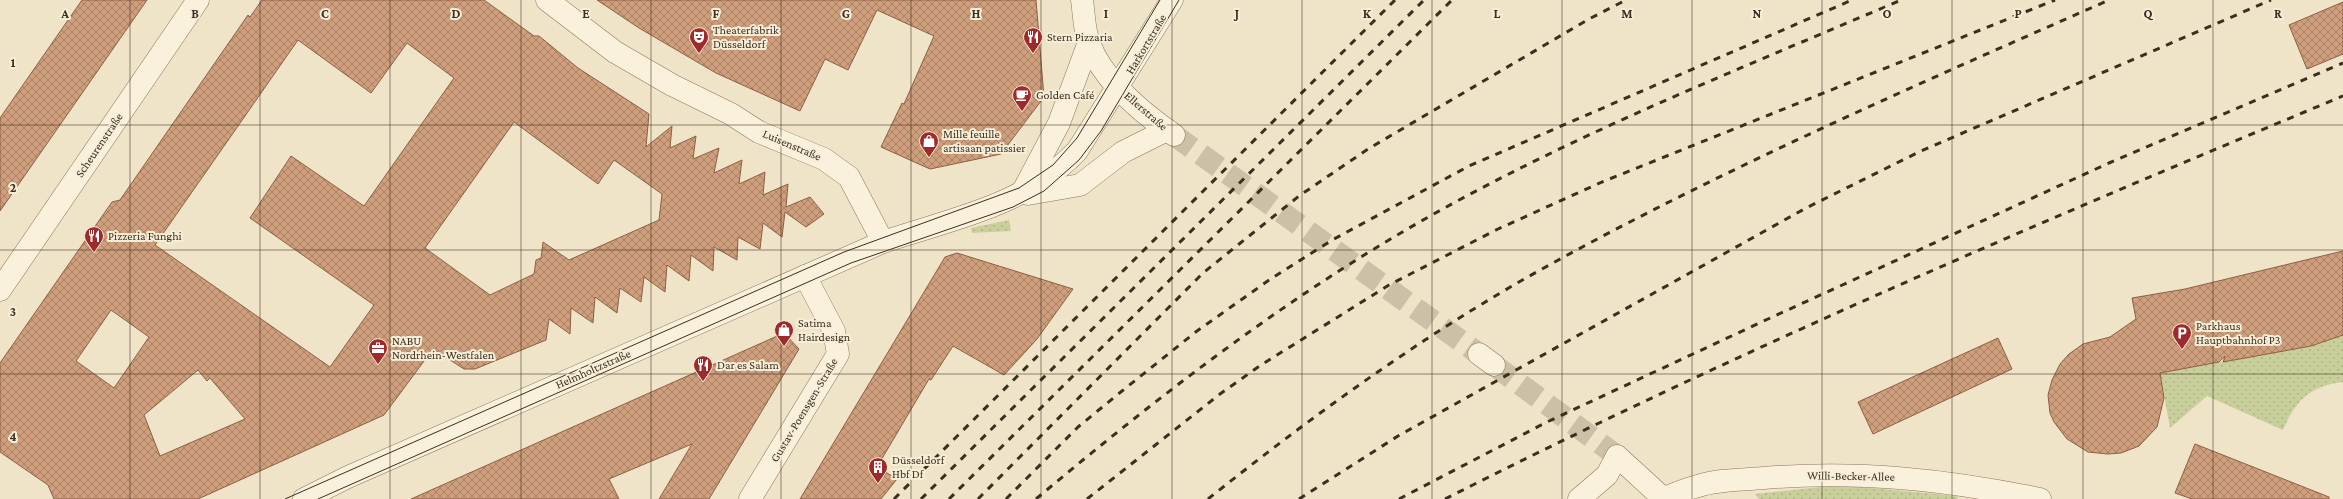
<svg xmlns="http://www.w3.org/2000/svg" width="2343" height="499" viewBox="0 0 2343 499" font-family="'Crimson Pro',serif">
  <defs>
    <pattern id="grass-dots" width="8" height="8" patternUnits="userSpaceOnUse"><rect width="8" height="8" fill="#c9cf9b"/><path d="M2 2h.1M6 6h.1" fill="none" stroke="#aeb285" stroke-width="1.8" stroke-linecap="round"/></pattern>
    <pattern id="building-cross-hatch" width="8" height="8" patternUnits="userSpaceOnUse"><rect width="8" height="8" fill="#cf9f7d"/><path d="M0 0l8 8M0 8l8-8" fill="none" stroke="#a98266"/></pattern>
  </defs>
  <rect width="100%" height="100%" fill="#f0e4c8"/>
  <g fill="url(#grass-dots)">
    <polygon points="1009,220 1011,231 972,233 971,228"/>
    <path d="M 2343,335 L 2343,382 C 2310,386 2295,401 2283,430 L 2207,396 L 2170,428 L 2160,373 L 2311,346 Z"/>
    <polygon points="1840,485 1957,496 1958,499 1759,499 1755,494"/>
  </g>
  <g fill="url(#building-cross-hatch)" stroke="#8d5f41" fill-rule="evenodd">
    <polygon points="82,0 147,0 0,211 0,118"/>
    <path d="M 262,0 L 484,0 L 534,36 L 539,36 L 578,68 L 649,114 L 646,147 L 672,126 L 670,148 L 696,136 L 693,159 L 719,148 L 714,173 L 742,160 L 739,184 L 765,172 L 763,195 L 788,184 L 786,207 L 810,197 L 824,214 L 806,227 L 785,212 L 782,237 L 763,223 L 760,249 L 738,237 L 737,260 L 714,247 L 713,271 L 691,255 L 689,281 L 667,265 L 665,292 L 644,277 L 641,302 L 620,288 L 617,313 L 595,297 L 593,323 L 571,308 L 570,334 L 549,319 L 546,340 L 475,369 L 464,369 L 433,349 L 384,415 L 198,499 L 54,499 L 48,485 L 0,452 L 0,363 L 112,202 L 120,200 L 248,15 L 250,17 ZM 298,40 L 371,93 L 407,43 L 454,78 L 364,206 L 291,156 L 250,218 L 374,305 L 330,367 L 155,245 ZM 514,122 L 598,184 L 614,160 L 662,194 L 659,220 L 569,260 L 543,242 L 541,258 L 536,260 L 534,274 L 490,295 L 425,248 ZM 111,310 L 149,337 L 114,388 L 76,361 ZM 198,370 L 207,381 L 210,378 L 245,419 L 160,456 L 144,415 Z"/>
    <polygon points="597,0 1036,0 1044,97 1001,154 930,169 881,147 902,103 904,104 934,36 877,10 848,70 825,59 800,111 716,73 639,28"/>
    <polygon points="2343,2 2343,54 2307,69 2289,25"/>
    <polygon points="2343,251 2343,335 2311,346 2223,362 2225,356 2219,362 2160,373 2164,398 2157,427 2139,446 2121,453 2108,454 2088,452 2067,439 2054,422 2050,413 2048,395 2052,380 2060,364 2069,354 2083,344 2110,337 2136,319 2132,298 2185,289"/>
    <polygon points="957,253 1073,289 1037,339 1004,375 953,346 931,380 929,379 877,467 897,479 881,499 800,499 945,257"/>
    <polygon points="784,333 799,349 709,499 659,499 692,444 609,479 619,499 411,499"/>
    <polygon points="1998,338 2012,369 1873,434 1858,402"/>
    <polygon points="2195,444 2329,497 2329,499 2192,499 2175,493"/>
  </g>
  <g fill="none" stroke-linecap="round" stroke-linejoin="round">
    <g stroke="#ccc0a6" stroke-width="22" stroke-dasharray="22 11" stroke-linecap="butt">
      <polyline points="1174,135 1479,354"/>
      <polyline points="1494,365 1617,456"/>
    </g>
    <defs>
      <g id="minor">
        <polyline points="547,0 615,52 672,85 731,114 759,132 824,159 849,177 883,242"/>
        <path d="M 1082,0 C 1084,13 1084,30 1089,43 C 1103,80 1142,113 1174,135"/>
        <polyline points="1023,191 1059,123 1089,42"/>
        <polyline points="1028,194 1080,185 1123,152 1167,130"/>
        <polyline points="0,290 198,0"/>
        <polyline points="1479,354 1494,365"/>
        <path d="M 1664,498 C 1675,494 1686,489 1698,486 C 1719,479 1742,480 1764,478 C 1858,470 1948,480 2040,499"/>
        <path d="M 304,499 L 348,477 L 883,242 C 954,218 1023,207 1077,151 L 1172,0"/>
        <polyline points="750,499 838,354 834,331 805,276"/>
        <polyline points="1579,499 1607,475 1617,456 1664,499"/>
      </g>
    </defs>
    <use href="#minor" stroke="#8d765c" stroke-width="23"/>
    <use href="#minor" stroke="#faf1dc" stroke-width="22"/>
    <g stroke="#3d2e20" stroke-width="1">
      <polyline points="285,499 844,252 1019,188 1053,165 1077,138 1160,0"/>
      <polyline points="318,499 851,263 1013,207 1044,191 1079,160 1101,131 1179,0"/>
    </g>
    <g stroke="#3d2e20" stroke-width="3" stroke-dasharray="7 7" stroke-linecap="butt">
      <polyline points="894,499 1395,0"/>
      <polyline points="921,499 1424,0"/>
      <polyline points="949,499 1452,0"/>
      <polyline points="978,499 1203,273 1299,196 1368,149 1589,19 1626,0"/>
      <polyline points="1006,499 1078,427 1122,391 1197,331 1272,278 1334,239 1469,166 1852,0"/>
      <path d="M 1036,499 C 1174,383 1317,274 1478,190 C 1614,118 1759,61 1901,0"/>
      <polyline points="1087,499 1220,394 1261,365 1389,285 1498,229 1602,182 2055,0"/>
      <path d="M 1208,499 C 1316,413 1429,331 1551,264 C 1731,165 1921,83 2109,0"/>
      <polyline points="1299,499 1398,436 1806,208 1921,151 2271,0"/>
      <polyline points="1399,499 1547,422 1768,319 2109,163 2343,63"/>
      <path d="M 1445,499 C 1737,351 2040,222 2343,96"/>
    </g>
  </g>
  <path fill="none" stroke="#3d2e20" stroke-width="1" stroke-opacity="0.55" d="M 130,0 L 130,499M 260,0 L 260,499M 390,0 L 390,499M 521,0 L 521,499M 651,0 L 651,499M 781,0 L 781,499M 911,0 L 911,499M 1041,0 L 1041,499M 1172,0 L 1172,499M 1302,0 L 1302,499M 1432,0 L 1432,499M 1562,0 L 1562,499M 1692,0 L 1692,499M 1822,0 L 1822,499M 1952,0 L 1952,499M 2083,0 L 2083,499M 2213,0 L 2213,499M 0,125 L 2343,125M 0,250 L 2343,250M 0,374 L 2343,374"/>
  <defs>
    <symbol id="theatre-pin" viewBox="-11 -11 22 30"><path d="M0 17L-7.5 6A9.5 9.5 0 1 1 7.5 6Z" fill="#9e2a2b" stroke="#f7eed8"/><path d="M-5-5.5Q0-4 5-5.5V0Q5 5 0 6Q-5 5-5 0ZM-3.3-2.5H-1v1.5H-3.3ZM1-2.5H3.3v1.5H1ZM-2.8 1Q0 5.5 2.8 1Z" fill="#fff"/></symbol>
    <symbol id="restaurant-pin" viewBox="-11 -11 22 30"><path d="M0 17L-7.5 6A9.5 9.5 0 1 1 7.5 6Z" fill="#9e2a2b" stroke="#f7eed8"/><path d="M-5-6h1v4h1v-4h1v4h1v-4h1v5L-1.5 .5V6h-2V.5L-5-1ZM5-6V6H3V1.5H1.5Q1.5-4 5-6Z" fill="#fff"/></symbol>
    <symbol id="cafe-pin" viewBox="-11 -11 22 30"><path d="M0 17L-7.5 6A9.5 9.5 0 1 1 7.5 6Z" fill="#9e2a2b" stroke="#f7eed8"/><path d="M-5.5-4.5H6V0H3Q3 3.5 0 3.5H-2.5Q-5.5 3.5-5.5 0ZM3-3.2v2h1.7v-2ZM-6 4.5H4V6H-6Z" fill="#fff"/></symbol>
    <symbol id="shop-pin" viewBox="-11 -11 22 30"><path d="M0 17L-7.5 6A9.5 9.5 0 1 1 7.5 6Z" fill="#9e2a2b" stroke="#f7eed8"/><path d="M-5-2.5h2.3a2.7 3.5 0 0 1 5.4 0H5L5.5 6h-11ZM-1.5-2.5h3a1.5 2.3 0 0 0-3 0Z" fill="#fff"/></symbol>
    <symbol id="parking-pin" viewBox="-11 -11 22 30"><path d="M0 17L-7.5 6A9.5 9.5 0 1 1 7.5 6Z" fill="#9e2a2b" stroke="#f7eed8"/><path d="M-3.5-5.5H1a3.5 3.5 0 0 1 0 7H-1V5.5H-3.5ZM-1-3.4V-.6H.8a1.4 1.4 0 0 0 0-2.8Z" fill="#fff"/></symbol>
    <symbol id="office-pin" viewBox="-11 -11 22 30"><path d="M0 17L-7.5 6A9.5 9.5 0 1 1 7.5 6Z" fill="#9e2a2b" stroke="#f7eed8"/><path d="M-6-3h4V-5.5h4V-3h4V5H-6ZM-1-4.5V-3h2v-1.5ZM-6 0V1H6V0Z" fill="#fff"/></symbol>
    <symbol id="building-pin" viewBox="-11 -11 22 30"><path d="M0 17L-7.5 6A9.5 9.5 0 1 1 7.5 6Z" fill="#9e2a2b" stroke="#f7eed8"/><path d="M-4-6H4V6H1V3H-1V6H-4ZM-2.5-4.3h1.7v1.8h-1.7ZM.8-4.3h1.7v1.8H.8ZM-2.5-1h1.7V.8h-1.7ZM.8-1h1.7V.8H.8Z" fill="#fff"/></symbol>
  </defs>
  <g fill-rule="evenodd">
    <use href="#theatre-pin" x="688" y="26" width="22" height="30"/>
    <use href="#restaurant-pin" x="1022" y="26" width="22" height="30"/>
    <use href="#cafe-pin" x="1011" y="84" width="22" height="30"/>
    <use href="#shop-pin" x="918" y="130" width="22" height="30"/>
    <use href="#restaurant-pin" x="83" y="225" width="22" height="30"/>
    <use href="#shop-pin" x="773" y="319" width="22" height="30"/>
    <use href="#parking-pin" x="2171" y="322" width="22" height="30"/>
    <use href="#office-pin" x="367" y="337" width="22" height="30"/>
    <use href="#restaurant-pin" x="692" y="354" width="22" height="30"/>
    <use href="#building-pin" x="867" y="456" width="22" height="30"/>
  </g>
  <g text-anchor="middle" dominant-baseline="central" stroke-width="4" stroke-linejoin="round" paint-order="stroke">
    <g font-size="12" fill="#3d2e20" stroke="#f7eed8" text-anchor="start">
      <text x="713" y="30">Theaterfabrik<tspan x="713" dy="14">Düsseldorf</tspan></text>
      <text x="1047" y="37">Stern Pizzaria</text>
      <text x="1036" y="95">Golden Café</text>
      <text x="943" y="134">Mille feuille<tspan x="943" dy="14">artisaan patissier</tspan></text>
      <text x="108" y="236">Pizzeria Funghi</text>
      <text x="798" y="323">Satima<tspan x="798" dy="14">Hairdesign</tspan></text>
      <text x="2196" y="326">Parkhaus<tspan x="2196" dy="14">Hauptbahnhof P3</tspan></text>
      <text x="392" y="341">NABU<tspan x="392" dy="14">Nordrhein-Westfalen</tspan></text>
      <text x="717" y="365">Dar es Salam</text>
      <text x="892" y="460">Düsseldorf<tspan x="892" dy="14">Hbf Df</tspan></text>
    </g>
    <g font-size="12" fill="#3d2e20" stroke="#f7eed8">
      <text transform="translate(1146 44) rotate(-59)">Harkortstraße</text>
      <text transform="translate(1146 111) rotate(41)">Ellerstraße</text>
      <text transform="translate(99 145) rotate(-56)">Scheurenstraße</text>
      <text transform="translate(792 145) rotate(23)">Luisenstraße</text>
      <text transform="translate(593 369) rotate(-24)">Helmholtzstraße</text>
      <text transform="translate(804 410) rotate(-59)">Gustav-Poensgen-Straße</text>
      <text transform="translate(1851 476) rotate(1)">Willi-Becker-Allee</text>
    </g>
  </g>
  <g font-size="13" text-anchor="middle" font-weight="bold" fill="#3d2e20" stroke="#f7eed8" stroke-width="4" stroke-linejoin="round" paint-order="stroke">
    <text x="65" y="18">A</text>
    <text x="195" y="18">B</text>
    <text x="325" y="18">C</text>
    <text x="456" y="18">D</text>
    <text x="586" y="18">E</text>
    <text x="716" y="18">F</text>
    <text x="846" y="18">G</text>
    <text x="976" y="18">H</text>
    <text x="1106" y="18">I</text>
    <text x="1237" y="18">J</text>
    <text x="1367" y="18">K</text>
    <text x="1497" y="18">L</text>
    <text x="1627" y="18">M</text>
    <text x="1757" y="18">N</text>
    <text x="1887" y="18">O</text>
    <text x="2018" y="18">P</text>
    <text x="2148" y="18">Q</text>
    <text x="2278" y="18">R</text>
    <text x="13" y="67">1</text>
    <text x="13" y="192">2</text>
    <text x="13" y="316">3</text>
    <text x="13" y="441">4</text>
  </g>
</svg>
